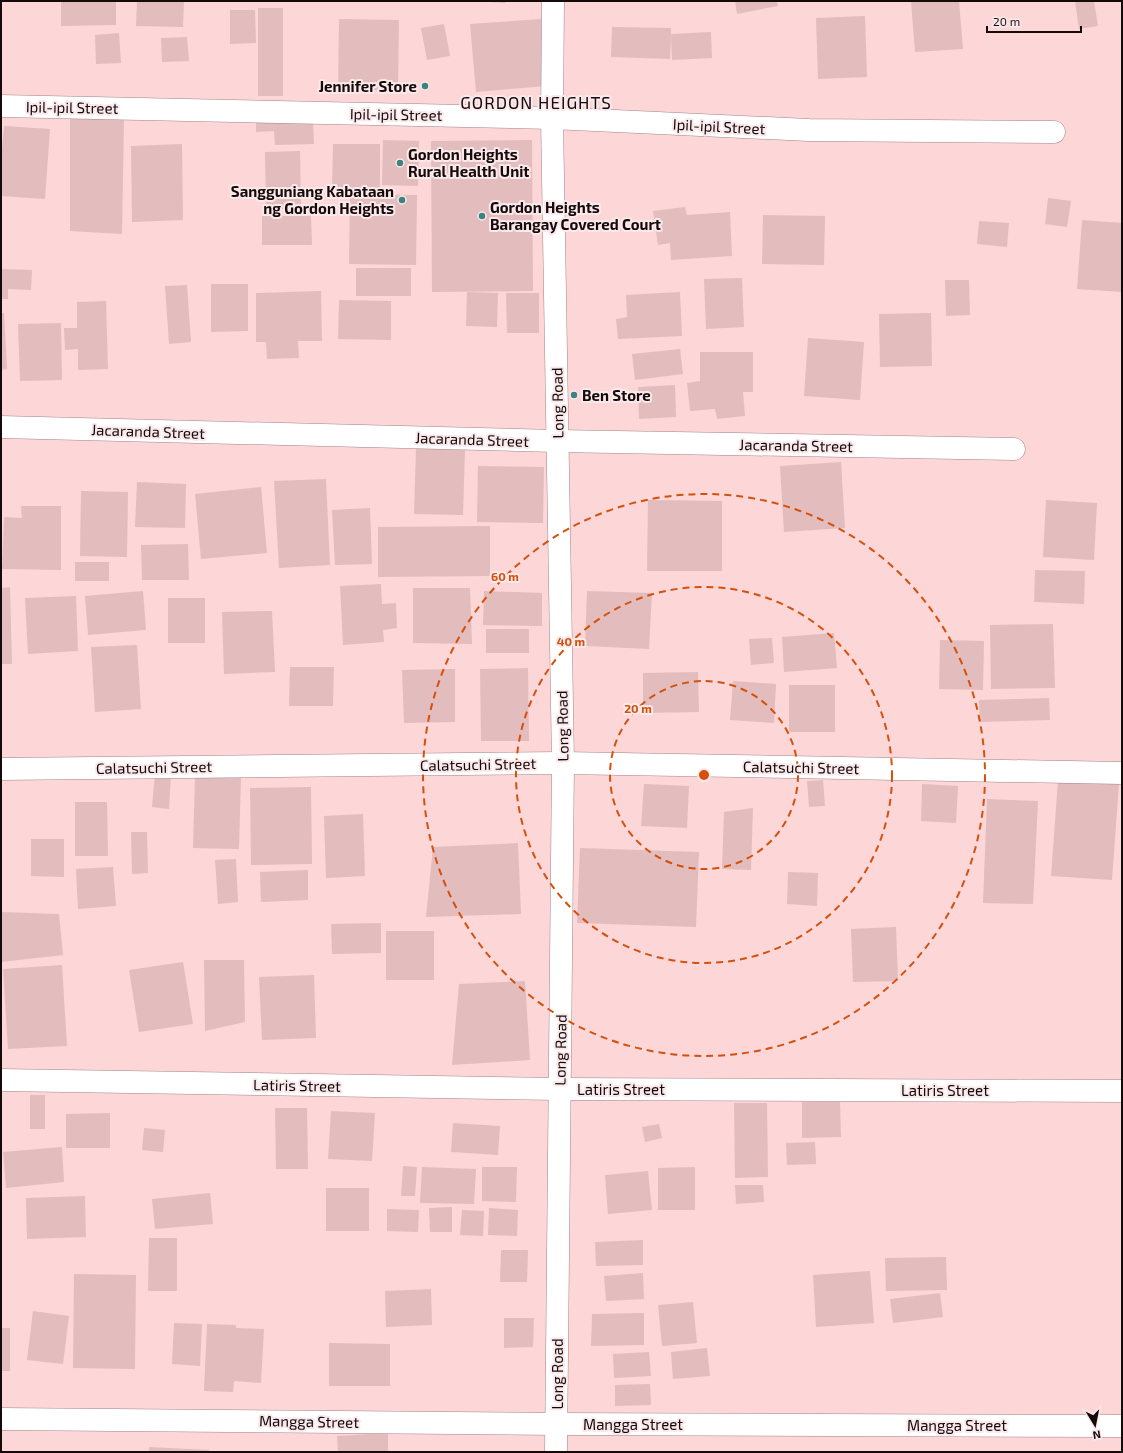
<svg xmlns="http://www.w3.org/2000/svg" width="1123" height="1453" viewBox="0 0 1123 1453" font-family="'Exo 2',sans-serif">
  <rect width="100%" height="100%" fill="#fdd6d7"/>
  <g fill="#e3bcbd">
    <polygon points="61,1 116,1 116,25 61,26"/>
    <polygon points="137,1 184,1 183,27 136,26"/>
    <polygon points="489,1 506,1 505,3 489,2"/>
    <polygon points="735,1 777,1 778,6 737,14"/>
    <polygon points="911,1 959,1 963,49 915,52"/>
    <polygon points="1075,1 1094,1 1098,26 1079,29"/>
    <rect x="258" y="8" width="25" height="88"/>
    <polygon points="230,10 255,10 256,43 230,44"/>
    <polygon points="865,16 867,77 818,79 816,18"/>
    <polygon points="339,19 399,20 398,90 338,90"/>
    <polygon points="541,19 546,86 476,92 470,24"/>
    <polygon points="444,24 450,56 427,60 421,28"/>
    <polygon points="612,27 671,28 671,34 711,32 712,58 672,60 671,37 670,59 611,57"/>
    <polygon points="119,33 121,63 96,64 95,35"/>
    <polygon points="187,37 189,61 162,62 161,38"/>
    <polygon points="256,116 313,122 314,144 275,145 274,131 256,132"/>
    <polygon points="70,118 124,118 122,234 70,231"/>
    <polygon points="4,126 50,129 45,199 1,196 1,158"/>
    <polygon points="383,140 419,141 418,186 382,185"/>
    <polygon points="532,140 533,291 432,292 431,141"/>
    <polygon points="182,144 183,220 132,222 131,146"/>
    <polygon points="333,144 380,144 380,190 332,189"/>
    <polygon points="300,151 301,209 266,209 265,152"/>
    <polygon points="350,194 417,195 416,265 349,264"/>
    <polygon points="1048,198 1071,201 1067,227 1045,224"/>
    <polygon points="685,207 687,215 730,212 732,256 671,260 670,243 658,245 653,211"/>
    <polygon points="763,215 825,216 824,265 762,264"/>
    <polygon points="262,216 311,216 312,245 262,245"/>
    <polygon points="1082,220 1122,223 1122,292 1077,289"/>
    <polygon points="979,221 1009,223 1007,247 977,244"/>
    <rect x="356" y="268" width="55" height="28"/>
    <polygon points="1,269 32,270 31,290 8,289 8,299 1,299"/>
    <polygon points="742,278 744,327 706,329 704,279"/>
    <polygon points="945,280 969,280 970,315 946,316"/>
    <polygon points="211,284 248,284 248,331 211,332"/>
    <polygon points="187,285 191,342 169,344 165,286"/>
    <polygon points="321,291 322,341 298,341 299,358 267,359 266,342 256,342 256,293"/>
    <polygon points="467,292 498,293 497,327 466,326"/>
    <polygon points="680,292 682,336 618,339 616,319 627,317 626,295"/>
    <polygon points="506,293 539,293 539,333 507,333"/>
    <polygon points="339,300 391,301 391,340 338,339"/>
    <polygon points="106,301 108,369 78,370 78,349 65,350 64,328 77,328 77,302"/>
    <polygon points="1,313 4,313 7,369 1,370"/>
    <polygon points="931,313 932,366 880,367 879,314"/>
    <polygon points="61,323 62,380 20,381 18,324"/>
    <polygon points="808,338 864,342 860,400 804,396"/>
    <polygon points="680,349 683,374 635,380 632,354"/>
    <polygon points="700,352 753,352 753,392 743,392 745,416 717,419 715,409 690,411 687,383 700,381"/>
    <polygon points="675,385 676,417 639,419 638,387"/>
    <polygon points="416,448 465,449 463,515 414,514"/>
    <polygon points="841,462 845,528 784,532 780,466"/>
    <polygon points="478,466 544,467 543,523 477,522"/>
    <polygon points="326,479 330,565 279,568 274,481"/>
    <polygon points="137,482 186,484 185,528 135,527"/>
    <polygon points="261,487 267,553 201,559 195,494"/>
    <polygon points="81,491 128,492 127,557 80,556"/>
    <polygon points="648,500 722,501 722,571 647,571"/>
    <polygon points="1046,500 1097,503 1094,560 1043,557"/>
    <polygon points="21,506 61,506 61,570 2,569 4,517 22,518"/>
    <polygon points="370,508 372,564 335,565 332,510"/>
    <polygon points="490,526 490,576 378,577 378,527"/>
    <polygon points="188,544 189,580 142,580 141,545"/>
    <rect x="75" y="562" width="34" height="19"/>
    <polygon points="1035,570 1085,571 1084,604 1034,602"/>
    <polygon points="381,584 382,604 396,603 397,628 383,630 384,642 343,645 340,586"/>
    <polygon points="10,587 12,664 1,664 1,588"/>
    <polygon points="413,588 470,588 472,644 413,643"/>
    <polygon points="143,591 146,630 88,635 85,596"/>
    <polygon points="484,591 542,593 542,626 483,625"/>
    <polygon points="587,591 652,593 649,649 585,646"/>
    <polygon points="76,596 78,651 28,654 25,598"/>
    <rect x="168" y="598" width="37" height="45"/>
    <polygon points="272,611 275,672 224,674 222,612"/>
    <polygon points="1053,624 1055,688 991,689 990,625"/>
    <rect x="486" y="629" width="43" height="24"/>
    <polygon points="834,633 837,668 784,672 782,637"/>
    <polygon points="772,638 774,663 751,665 749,639"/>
    <polygon points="940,640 984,641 983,690 939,689"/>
    <polygon points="137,645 141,709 95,712 91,647"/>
    <polygon points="290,667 334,667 333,706 289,706"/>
    <polygon points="528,668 529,741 481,741 480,669"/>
    <polygon points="455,669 455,722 404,723 402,670"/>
    <polygon points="698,672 699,712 643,713 643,673"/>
    <polygon points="733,681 776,684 774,723 730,720"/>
    <rect x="789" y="685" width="46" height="47"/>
    <polygon points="1049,698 1050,720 980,722 979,700"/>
    <polygon points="155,773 171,775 169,809 152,807"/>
    <polygon points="195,775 241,776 239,849 193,848"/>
    <polygon points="823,780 825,806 809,807 807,781"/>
    <polygon points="1058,780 1119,784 1112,880 1051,876"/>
    <polygon points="644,784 689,786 687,828 641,826"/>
    <polygon points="922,784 958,786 956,823 921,821"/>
    <polygon points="311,787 312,864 251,865 250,788"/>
    <polygon points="987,799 1038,801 1033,904 983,903"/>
    <polygon points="75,802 107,802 108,856 75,856"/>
    <polygon points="753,808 751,870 722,869 724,812"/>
    <polygon points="363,814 365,876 326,878 324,816"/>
    <polygon points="131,832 147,832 148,873 132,874"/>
    <polygon points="31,839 64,839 64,877 31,876"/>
    <polygon points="518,843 521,914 426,917 433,847"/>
    <polygon points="580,848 699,852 696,927 577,923"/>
    <polygon points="236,859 238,902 218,904 215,860"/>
    <polygon points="113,867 116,906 78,909 76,869"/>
    <polygon points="308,870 308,900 261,902 260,872"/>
    <polygon points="788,872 818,873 817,906 787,904"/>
    <polygon points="1,912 59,914 63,955 1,962"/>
    <polygon points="381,923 381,953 332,954 331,924"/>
    <polygon points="896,927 898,981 853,982 851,929"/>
    <rect x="386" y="931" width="48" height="49"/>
    <polygon points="204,960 244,960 245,1022 205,1031"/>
    <polygon points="183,962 193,1024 139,1032 129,970"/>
    <polygon points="62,965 67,1046 8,1049 3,969"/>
    <polygon points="314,975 316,1038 262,1040 259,977"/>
    <polygon points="525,981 530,1060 452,1065 459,984"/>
    <rect x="30" y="1095" width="15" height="34"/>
    <polygon points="802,1102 840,1102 841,1137 802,1138"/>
    <polygon points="734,1103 767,1103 768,1177 735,1178"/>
    <polygon points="275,1108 307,1108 308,1169 276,1169"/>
    <polygon points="331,1111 375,1113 372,1161 328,1159"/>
    <polygon points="110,1113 110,1148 66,1148 66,1114"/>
    <polygon points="453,1123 500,1126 498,1155 451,1152"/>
    <polygon points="659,1124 662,1138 645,1142 642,1127"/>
    <polygon points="144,1128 165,1130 163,1152 142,1150"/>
    <polygon points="815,1142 816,1164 787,1165 786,1143"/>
    <polygon points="62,1147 64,1182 6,1188 3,1152"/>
    <polygon points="403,1166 417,1167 415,1196 401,1196"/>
    <polygon points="422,1167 476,1169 474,1204 420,1203"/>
    <polygon points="482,1167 517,1167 516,1202 482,1201"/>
    <polygon points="695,1167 695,1210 658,1210 658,1168"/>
    <polygon points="648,1171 652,1210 608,1214 605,1175"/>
    <polygon points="735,1185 763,1185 764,1202 736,1204"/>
    <rect x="326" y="1188" width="43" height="43"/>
    <polygon points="210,1193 213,1224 155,1229 152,1199"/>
    <polygon points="85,1196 86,1237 27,1239 26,1198"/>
    <polygon points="452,1207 452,1232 430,1232 429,1208"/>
    <polygon points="489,1208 518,1210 517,1236 488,1235"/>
    <polygon points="387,1209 419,1210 418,1232 387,1231"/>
    <polygon points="462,1210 484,1211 483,1236 460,1235"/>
    <polygon points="149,1238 177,1238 177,1291 148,1291"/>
    <polygon points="643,1240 643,1265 596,1266 595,1242"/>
    <polygon points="501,1250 528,1250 527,1282 500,1282"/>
    <polygon points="946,1257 947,1290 886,1291 885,1258"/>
    <polygon points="870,1271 874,1323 816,1327 813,1275"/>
    <polygon points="643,1273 644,1299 606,1301 604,1276"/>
    <polygon points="74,1274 136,1275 135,1369 73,1368"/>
    <polygon points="431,1289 432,1325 386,1327 385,1291"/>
    <polygon points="940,1293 943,1317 893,1323 890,1299"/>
    <polygon points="693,1302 697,1343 662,1346 658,1305"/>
    <polygon points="33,1311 69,1316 63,1364 27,1360"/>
    <polygon points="644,1313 644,1345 591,1346 592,1314"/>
    <polygon points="504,1318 534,1318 533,1347 504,1348"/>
    <polygon points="174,1323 202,1324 200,1366 172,1364"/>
    <polygon points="207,1324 236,1325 236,1328 264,1329 261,1383 234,1381 233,1392 204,1391"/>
    <rect x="1" y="1328" width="9" height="43"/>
    <polygon points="329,1343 390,1344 390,1386 329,1386"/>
    <polygon points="707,1348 710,1376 673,1379 671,1352"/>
    <polygon points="649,1352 651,1376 614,1378 613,1354"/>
    <polygon points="650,1384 651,1405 615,1406 615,1385"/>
    <polygon points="388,1433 388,1452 338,1452 337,1436"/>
    <polygon points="149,1447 209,1450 209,1452 149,1452"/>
  </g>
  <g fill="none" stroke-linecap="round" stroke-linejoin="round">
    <defs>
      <g id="minor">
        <polyline points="553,1 552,118 563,763 556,1452"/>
        <polyline points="1,106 552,118 809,130 1054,132"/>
        <polyline points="1,427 557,441 1014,449"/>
        <polyline points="1,769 563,763 1122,773"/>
        <polyline points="1,1080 559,1089 1122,1091"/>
        <polyline points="1,1419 556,1424 1122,1426"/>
      </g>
    </defs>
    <use href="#minor" stroke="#a68284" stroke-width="23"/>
    <use href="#minor" stroke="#fff" stroke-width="22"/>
  </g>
  <g fill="none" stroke="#d3510c" stroke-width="2" stroke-dasharray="7 5">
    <circle cx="704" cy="775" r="94"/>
    <circle cx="704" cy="775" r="188"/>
    <circle cx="704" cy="775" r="281"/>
  </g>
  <g fill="#3d8480" stroke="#fae9ea" stroke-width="1.5">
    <circle cx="425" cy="86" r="4"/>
    <circle cx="400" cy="163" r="4"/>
    <circle cx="402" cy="200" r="4"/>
    <circle cx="482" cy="216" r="4"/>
    <circle cx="574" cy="395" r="4"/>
  </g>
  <g text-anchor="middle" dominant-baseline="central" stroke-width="4" stroke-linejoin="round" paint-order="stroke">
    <g font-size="15" font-weight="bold" fill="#15090a" stroke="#fae9ea" text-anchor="start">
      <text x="417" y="86" text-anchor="end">Jennifer Store</text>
      <text x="408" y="154">Gordon Heights<tspan x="408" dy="17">Rural Health Unit</tspan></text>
      <text x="394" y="191" text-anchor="end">Sangguniang Kabataan<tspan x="394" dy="17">ng Gordon Heights</tspan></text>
      <text x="490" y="207">Gordon Heights<tspan x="490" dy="17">Barangay Covered Court</tspan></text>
      <text x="582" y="395">Ben Store</text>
    </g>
    <g font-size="15" fill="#15090a" stroke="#fae9ea">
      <text transform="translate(72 107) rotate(1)">Ipil-ipil Street</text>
      <text transform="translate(396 114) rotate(1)">Ipil-ipil Street</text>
      <text transform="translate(719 126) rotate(3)">Ipil-ipil Street</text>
      <text transform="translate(557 403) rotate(-91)">Long Road</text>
      <text transform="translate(148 431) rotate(2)">Jacaranda Street</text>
      <text transform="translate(472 439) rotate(2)">Jacaranda Street</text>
      <text transform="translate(796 445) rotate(1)">Jacaranda Street</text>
      <text transform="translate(562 726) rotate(-91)">Long Road</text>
      <text transform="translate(478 764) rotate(-1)">Calatsuchi Street</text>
      <text transform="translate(154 767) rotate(-1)">Calatsuchi Street</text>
      <text transform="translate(801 767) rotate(1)">Calatsuchi Street</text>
      <text transform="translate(560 1050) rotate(-89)">Long Road</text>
      <text transform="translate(297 1085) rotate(1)">Latiris Street</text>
      <text x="621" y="1089">Latiris Street</text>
      <text x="945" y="1090">Latiris Street</text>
      <text transform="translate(557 1374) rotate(-90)">Long Road</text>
      <text transform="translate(309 1421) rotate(1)">Mangga Street</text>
      <text x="633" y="1424">Mangga Street</text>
      <text x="957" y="1425">Mangga Street</text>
    </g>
    <g font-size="17" letter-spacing="1" fill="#15090a" stroke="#fae9ea">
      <text x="536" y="102">GORDON HEIGHTS</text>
    </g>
  </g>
  <circle cx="704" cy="775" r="6" fill="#d3510c" stroke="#fae9ea" stroke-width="2"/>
  <g font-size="12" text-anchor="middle" font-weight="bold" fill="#d3510c" stroke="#fae9ea" stroke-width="4" stroke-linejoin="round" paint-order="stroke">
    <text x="505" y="581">60 m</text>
    <text x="571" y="646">40 m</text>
    <text x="638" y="713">20 m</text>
  </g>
  <rect width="1123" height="1453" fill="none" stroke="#15090a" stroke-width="4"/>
  <g transform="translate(1095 1425) rotate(170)" stroke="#fae9ea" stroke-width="3" paint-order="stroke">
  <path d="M0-3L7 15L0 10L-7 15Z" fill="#15090a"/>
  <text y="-6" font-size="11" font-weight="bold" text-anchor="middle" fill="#15090a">N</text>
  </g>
  <path d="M987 26v6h94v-6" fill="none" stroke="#15090a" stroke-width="2"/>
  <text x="993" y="26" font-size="12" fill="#15090a" stroke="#fae9ea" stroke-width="3" paint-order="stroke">20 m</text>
</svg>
